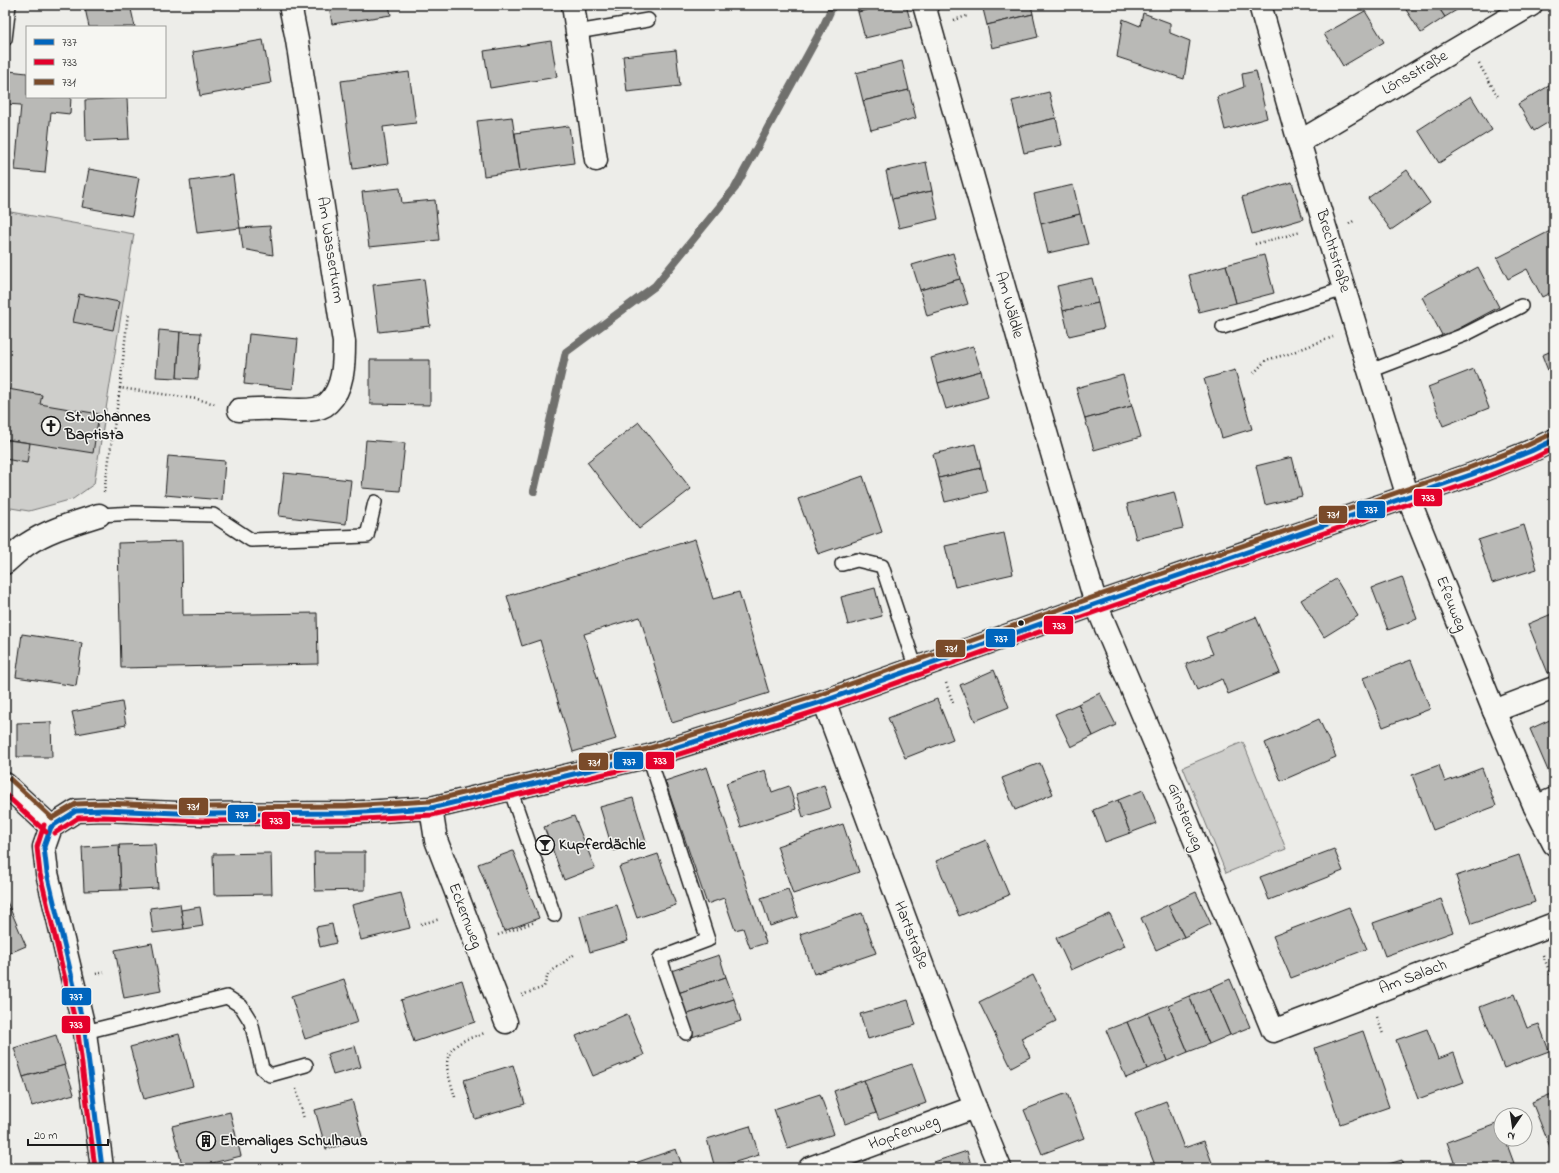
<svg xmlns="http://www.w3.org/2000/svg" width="1559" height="1173" viewBox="0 0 1559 1173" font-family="'Indie Flower',sans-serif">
  <rect width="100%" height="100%" fill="#edede9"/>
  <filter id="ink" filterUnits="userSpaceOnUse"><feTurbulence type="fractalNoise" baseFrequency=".025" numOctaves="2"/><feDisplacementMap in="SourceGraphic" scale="8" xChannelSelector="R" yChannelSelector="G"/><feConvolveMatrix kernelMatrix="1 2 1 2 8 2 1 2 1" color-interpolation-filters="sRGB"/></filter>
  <g filter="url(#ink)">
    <g fill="#cececb" stroke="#757574">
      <polygon points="5,211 134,234 94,484 73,499 29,511 5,507"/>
      <polygon points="1243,742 1286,849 1226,873 1183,767"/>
    </g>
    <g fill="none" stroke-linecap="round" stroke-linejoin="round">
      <polyline stroke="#6f6f6d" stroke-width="8" points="534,491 566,352 655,286 735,188 824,25 833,5"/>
    </g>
    <g fill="#b9b9b6" stroke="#1c1c1c">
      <polygon points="98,5 130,5 135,27 89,27 85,8"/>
      <polygon points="329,5 389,5 391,15 332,24"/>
      <polygon points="468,5 497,5 468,9"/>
      <polygon points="614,5 654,5 654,6 615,12"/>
      <polygon points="857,5 888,5 858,12"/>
      <polygon points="888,5 906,5 912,27 865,38 858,12"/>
      <polygon points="982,5 1031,5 1033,14 987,25"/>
      <polygon points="1403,5 1437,5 1445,17 1421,33"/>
      <polygon points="1437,5 1465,5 1445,17"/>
      <polygon points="1365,11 1384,42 1343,66 1324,34"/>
      <polygon points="1143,13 1170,23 1170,33 1190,41 1184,79 1117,57 1123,19 1140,26"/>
      <polygon points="1033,14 1038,37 992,48 987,25"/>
      <polygon points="263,40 271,83 200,96 193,52"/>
      <polygon points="551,41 557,77 490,88 484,51"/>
      <polygon points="676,50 680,86 627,92 623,56"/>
      <polygon points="902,61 909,90 863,101 856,73"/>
      <polygon points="9,71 27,73 27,97 71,97 70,114 51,112 45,173 15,170 21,105 6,104"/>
      <polygon points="1256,71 1267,118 1225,130 1217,97 1244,87 1242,74"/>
      <polygon points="409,72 416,123 383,127 388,164 353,169 341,81"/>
      <polygon points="1554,83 1554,119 1534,131 1518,104"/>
      <polygon points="909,90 916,118 871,130 863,101"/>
      <polygon points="1049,92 1056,118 1018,127 1012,101"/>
      <polygon points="1471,96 1492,130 1439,163 1418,130"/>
      <polygon points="127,98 129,139 86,141 85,100"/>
      <polygon points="512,117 520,171 484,176 477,121"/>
      <polygon points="1056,118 1062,145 1024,153 1018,127"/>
      <polygon points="569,126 574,163 520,171 515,133"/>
      <polygon points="926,162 932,191 892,199 886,171"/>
      <polygon points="89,169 139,178 132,216 82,207"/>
      <polygon points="1407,170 1430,203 1391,230 1368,198"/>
      <polygon points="233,175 240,228 197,233 190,181"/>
      <polygon points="1292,182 1303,219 1252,234 1242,197"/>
      <polygon points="1073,185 1080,214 1041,224 1034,194"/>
      <polygon points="400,188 402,203 435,200 439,240 369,247 362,192"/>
      <polygon points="932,191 938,219 899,228 892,199"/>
      <polygon points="1080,214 1088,244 1048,253 1041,224"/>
      <polygon points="270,226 273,255 243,249 240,228"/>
      <polygon points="1554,229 1554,291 1542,297 1527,269 1508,279 1497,258"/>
      <polygon points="953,253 960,279 920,290 912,265"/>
      <polygon points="1264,255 1274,293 1236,303 1226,265"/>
      <polygon points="1226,265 1236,303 1199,312 1189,275"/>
      <polygon points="1478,267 1499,307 1443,337 1422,297"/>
      <polygon points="1092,278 1098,303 1063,311 1057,286"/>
      <polygon points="424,279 430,326 379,332 373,285"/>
      <polygon points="960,279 968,304 927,316 920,290"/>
      <polygon points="79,294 119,302 113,330 73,322"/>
      <polygon points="1098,303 1104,328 1069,336 1063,311"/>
      <polygon points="159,330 180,332 177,378 156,377"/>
      <polygon points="180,332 201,333 198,379 177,378"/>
      <polygon points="249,334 298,339 293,389 244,384"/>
      <polygon points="973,346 981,371 938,383 931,358"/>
      <polygon points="1554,350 1554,386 1542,355"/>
      <polygon points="370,360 430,360 430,405 370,404"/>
      <polygon points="1474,369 1489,408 1443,426 1428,387"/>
      <polygon points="1235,370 1252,429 1222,438 1204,379"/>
      <polygon points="981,371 988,397 946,409 938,383"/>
      <polygon points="1123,375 1132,406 1085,419 1076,388"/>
      <polygon points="8,389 42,395 40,404 99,414 93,453 5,439 5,402"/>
      <polygon points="1132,406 1141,437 1094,450 1085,419"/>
      <polygon points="639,422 691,489 639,529 587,462"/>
      <polygon points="8,440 30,443 27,463 5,459"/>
      <polygon points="366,440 405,443 400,491 362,488"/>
      <polygon points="975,444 981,468 939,478 933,454"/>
      <polygon points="168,456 225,461 222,500 165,495"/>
      <polygon points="1292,457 1302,496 1265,505 1256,466"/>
      <polygon points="981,468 987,492 945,502 939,478"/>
      <polygon points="284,473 351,480 346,524 279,516"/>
      <polygon points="863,476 882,532 818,554 798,499"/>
      <polygon points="1174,492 1183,528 1136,539 1127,504"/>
      <polygon points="1524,525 1537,569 1492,583 1478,540"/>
      <polygon points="1004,533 1013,574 955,587 945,546"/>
      <polygon points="695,539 713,599 739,592 769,693 672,723 640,617 584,634 616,739 573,752 540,640 522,646 507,596"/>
      <polygon points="182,541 183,615 317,613 318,664 121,668 118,543"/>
      <polygon points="1402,577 1417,619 1388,630 1372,588"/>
      <polygon points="1336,579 1358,616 1324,637 1301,600"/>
      <polygon points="875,588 882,616 848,625 841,597"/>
      <polygon points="1554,613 1554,670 1548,673 1528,624"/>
      <polygon points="1256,617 1280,673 1228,694 1222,679 1197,690 1186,664 1213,654 1206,637"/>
      <polygon points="22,634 82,643 76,686 16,677"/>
      <polygon points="1411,660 1430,709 1383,727 1363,678"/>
      <polygon points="994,670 1009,707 975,721 960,685"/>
      <polygon points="1100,693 1116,725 1093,736 1078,704"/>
      <polygon points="937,699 953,739 905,758 888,718"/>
      <polygon points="122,702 126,725 77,734 72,712"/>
      <polygon points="1078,704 1093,736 1071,747 1055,714"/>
      <polygon points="1554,718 1554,770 1549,773 1530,729"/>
      <polygon points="1319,719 1336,757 1281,781 1265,743"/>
      <polygon points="51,722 52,757 17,757 17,723"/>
      <polygon points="1040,763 1053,794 1015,810 1002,778"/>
      <polygon points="1439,765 1445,782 1482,768 1496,806 1433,830 1412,775"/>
      <polygon points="707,767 766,943 750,948 743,928 735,930 724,898 707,904 665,781"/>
      <polygon points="765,770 772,792 789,786 796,809 741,827 726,783"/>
      <polygon points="824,785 831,808 803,817 796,794"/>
      <polygon points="1143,790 1156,823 1130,833 1118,800"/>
      <polygon points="633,798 646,842 613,851 600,807"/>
      <polygon points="1118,800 1130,833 1105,842 1093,810"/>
      <polygon points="574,816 595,868 564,880 544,827"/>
      <polygon points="843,824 859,872 793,894 777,846"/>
      <polygon points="986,840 1009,895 959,916 936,861"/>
      <polygon points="155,844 158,888 121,890 119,845"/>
      <polygon points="119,845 121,890 84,891 82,847"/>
      <polygon points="1334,849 1343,871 1269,900 1260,877"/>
      <polygon points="513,851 539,918 504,931 478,864"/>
      <polygon points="314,852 365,852 365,890 315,891"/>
      <polygon points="271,853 272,894 214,895 213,854"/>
      <polygon points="658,854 676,905 637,918 619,867"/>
      <polygon points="1519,855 1535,902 1472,924 1456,876"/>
      <polygon points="788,889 798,917 770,926 761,898"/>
      <polygon points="1196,892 1211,924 1184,937 1168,905"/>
      <polygon points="401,893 410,928 361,940 352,905"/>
      <polygon points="5,897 26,946 5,955"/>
      <polygon points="1441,899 1453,932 1385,956 1373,923"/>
      <polygon points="180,904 184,929 153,933 150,908"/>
      <polygon points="617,905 628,941 590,952 580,916"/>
      <polygon points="1168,905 1184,937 1156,950 1141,918"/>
      <polygon points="200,907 203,926 184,929 181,910"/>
      <polygon points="1349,907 1367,949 1291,978 1273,936"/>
      <polygon points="862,913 876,953 814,974 800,934"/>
      <polygon points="1110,914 1125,946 1071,970 1056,938"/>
      <polygon points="332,924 336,943 320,947 316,927"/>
      <polygon points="152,943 161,991 124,998 115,950"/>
      <polygon points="719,955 726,977 678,993 671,971"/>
      <polygon points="1033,975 1056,1021 1021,1038 1030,1057 1011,1067 979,1002"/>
      <polygon points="726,977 734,999 685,1015 678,993"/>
      <polygon points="344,979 358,1022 305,1039 291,996"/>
      <polygon points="1230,979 1250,1027 1230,1035 1210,988"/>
      <polygon points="462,980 475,1022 414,1042 401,1000"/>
      <polygon points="1210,988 1230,1035 1209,1044 1189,996"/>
      <polygon points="1514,994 1527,1028 1539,1024 1549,1051 1504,1068 1480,1007"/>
      <polygon points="1189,996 1209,1044 1188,1052 1168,1005"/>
      <polygon points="734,999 741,1021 692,1037 685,1015"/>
      <polygon points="908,1000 916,1025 868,1039 860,1014"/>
      <polygon points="1168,1005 1188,1052 1167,1061 1148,1013"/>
      <polygon points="1148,1013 1167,1061 1147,1069 1127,1022"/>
      <polygon points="627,1014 644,1055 593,1076 576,1036"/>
      <polygon points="1127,1022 1147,1069 1126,1078 1106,1030"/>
      <polygon points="1427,1029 1438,1059 1454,1053 1464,1082 1418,1099 1396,1040"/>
      <polygon points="1363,1031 1389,1107 1340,1124 1315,1048"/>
      <polygon points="179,1034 193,1086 144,1099 130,1047"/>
      <polygon points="56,1035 65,1065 23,1077 14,1048"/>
      <polygon points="355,1046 361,1067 333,1075 327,1054"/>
      <polygon points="912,1064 926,1103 879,1120 864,1080"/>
      <polygon points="65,1065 74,1094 32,1106 23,1077"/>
      <polygon points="513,1065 525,1104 475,1119 464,1080"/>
      <polygon points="864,1080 876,1113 845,1124 834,1091"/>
      <polygon points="1067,1093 1084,1138 1042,1154 1024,1110"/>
      <polygon points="1554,1093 1554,1157 1532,1102"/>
      <polygon points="820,1094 834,1134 788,1149 774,1109"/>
      <polygon points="352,1100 363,1140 326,1149 315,1110"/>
      <polygon points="1166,1101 1184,1148 1204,1141 1214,1168 1156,1168 1135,1113"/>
      <polygon points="230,1112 241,1156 192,1168 183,1168 172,1126"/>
      <polygon points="1499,1123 1501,1129 1501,1139 1505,1139 1515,1166 1508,1168 1456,1168 1447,1142"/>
      <polygon points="750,1126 759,1155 715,1168 707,1139"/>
      <polygon points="676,1149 683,1168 637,1168 635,1163"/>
      <polygon points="967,1151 972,1168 916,1168"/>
      <polygon points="1402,1160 1405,1168 1375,1168"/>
      <polygon points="1109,1163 1110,1168 1096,1168"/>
    </g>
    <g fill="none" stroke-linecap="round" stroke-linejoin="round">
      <defs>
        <g id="service">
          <polyline points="577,32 648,20"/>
          <polyline points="5,39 9,5"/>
          <polyline points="1223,327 1344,289"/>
          <polyline points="1370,371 1464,335 1521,306"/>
          <polyline points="99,515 135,513 213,515 251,540 367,536 375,502"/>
          <polyline points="842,564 857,560 882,566 916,669"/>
          <polyline points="649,756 708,940 660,958 686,1033"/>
          <polyline points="510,789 554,915"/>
          <polyline points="85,1032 227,997 241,1006 251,1022 262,1068 270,1075 306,1065"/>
        </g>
        <g id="minor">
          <polyline points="573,5 596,160"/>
          <polyline points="924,5 1019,340 1096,604 1159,753 1273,1031 1554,924"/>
          <polyline points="1260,5 1299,142 1408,497 1494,711 1535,807 1554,844"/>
          <polyline points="1299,142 1531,5"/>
          <path d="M 239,410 C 251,409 262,408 274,409 C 288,409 317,414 328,403 C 344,388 344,363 344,342 L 297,40 L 290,5"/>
          <path d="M 5,563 C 12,557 19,550 26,545 C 48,530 74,523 99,515"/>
          <polyline points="824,701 975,1107 1000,1168"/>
          <polyline points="1494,711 1554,688"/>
          <polyline points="5,784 51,827"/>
          <polyline points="1535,807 1554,799"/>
          <polyline points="431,808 436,840 506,1022"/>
          <polyline points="810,1168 975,1107"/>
        </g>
        <polyline id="tertiary" points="102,1168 85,1032 47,873 44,847 51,827 76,811 103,810 202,814 347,813 431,808 649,756 824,701 1096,604 1473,474 1531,451 1554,440"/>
      </defs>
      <use href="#service" stroke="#1c1c1c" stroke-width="16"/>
      <use href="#minor" stroke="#1c1c1c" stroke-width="25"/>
      <use href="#tertiary" stroke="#1c1c1c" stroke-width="25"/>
      <g stroke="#1c1c1c" stroke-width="2.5" stroke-dasharray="1 3" stroke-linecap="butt">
        <polyline points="954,20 967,16"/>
        <polyline points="1479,64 1499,98"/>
        <polyline points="1349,224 1355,220"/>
        <polyline points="1255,244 1301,232"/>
        <polyline points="1254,373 1266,360 1288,354 1333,337"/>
        <polyline points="120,388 128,313"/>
        <polyline points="104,492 120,388 197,399 215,404"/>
        <polyline points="946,683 953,703"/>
        <polyline points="421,924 440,919"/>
        <polyline points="498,935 535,922"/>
        <polyline points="1543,955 1551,976"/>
        <polyline points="96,974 104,972"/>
        <polyline points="522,995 544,987 548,974 575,954"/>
        <polyline points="1377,1017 1383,1034"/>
        <polyline points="296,1089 304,1119"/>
        <path d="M 455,1097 C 448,1072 437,1053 467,1039 C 472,1037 479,1036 484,1033"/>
      </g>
      <use href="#service" stroke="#f6f6f2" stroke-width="13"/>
      <use href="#minor" stroke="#f6f6f2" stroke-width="22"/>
      <use href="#tertiary" stroke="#f6f6f2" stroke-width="22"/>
      <defs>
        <g id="bus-1">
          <polyline points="51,827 76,811 103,810 202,814 347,813 431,808 649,756 824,701 1096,604 1473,474 1531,451 1554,440"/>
          <polyline points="51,827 44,847 47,873 85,1032 102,1168"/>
        </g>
        <g id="bus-2">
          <polyline points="5,794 46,832"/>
          <polyline points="44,825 37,847 40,874 78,1033 95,1168"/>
          <polyline points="55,833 78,818 103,817 202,821 347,820 432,815 651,763 826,708 1098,611 1475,481 1534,458 1554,448"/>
        </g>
        <polyline id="bus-3" points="10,779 52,818 76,804 103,803 202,807 347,806 430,801 647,749 822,694 1094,597 1471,467 1528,445 1551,434"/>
      </defs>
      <use href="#bus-1" stroke="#f6f6f2" stroke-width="8"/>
      <use href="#bus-2" stroke="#f6f6f2" stroke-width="8"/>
      <use href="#bus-3" stroke="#f6f6f2" stroke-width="8"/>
      <use href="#bus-1" stroke="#0065bd" stroke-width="5"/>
      <use href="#bus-2" stroke="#e4002b" stroke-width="5"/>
      <use href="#bus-3" stroke="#7a4b2a" stroke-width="5"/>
    </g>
  </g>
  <defs>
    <symbol id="church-ring" viewBox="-11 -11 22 22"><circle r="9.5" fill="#f6f6f2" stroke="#1c1c1c" stroke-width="1.5"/><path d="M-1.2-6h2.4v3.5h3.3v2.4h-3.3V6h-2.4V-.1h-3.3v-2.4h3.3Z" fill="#1c1c1c"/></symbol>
    <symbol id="bar-ring" viewBox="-11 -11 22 22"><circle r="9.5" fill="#f6f6f2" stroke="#1c1c1c" stroke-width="1.5"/><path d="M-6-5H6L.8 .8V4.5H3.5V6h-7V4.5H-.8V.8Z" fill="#1c1c1c"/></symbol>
    <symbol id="building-ring" viewBox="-11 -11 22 22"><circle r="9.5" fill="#f6f6f2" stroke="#1c1c1c" stroke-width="1.5"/><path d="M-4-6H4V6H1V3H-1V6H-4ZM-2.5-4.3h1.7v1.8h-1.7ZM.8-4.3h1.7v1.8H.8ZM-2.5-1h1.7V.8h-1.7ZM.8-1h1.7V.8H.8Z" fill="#1c1c1c"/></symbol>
  </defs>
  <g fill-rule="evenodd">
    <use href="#church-ring" x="40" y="415" width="22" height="22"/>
    <use href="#bar-ring" x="534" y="834" width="22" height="22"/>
    <use href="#building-ring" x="195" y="1130" width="22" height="22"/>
  </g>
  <circle fill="#1c1c1c" stroke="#f6f6f2" stroke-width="1.5" cx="1021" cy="623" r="3.5"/>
  <g text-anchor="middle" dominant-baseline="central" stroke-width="3" stroke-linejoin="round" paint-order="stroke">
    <g font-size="16" fill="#1c1c1c" stroke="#f6f6f2">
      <text transform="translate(1415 73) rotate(-30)">Lönsstraße</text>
      <text transform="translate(330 250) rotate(81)">Am Wasserturm</text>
      <text transform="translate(1333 251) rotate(73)">Brechtstraße</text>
      <text transform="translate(1009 305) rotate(74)">Am Wäldle</text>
      <text transform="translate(1451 604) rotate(68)">Efeuweg</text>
      <text transform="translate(1185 817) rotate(68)">Ginsterweg</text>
      <text transform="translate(465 916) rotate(69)">Eckernweg</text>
      <text transform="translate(911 935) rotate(69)">Hartstraße</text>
      <text transform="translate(1413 977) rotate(-21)">Am Salach</text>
      <text transform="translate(904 1133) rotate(-20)">Hopfenweg</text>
    </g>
    <g font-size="16" font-weight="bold" fill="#1c1c1c" stroke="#f6f6f2" text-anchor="start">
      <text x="65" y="417">St. Johannes<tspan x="65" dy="18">Baptista</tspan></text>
      <text x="559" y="845">Kupferdächle</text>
      <text x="220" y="1141">Ehemaliges Schulhaus</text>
    </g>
  </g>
  <g stroke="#f6f6f2" stroke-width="1.5">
    <rect x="1413" y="488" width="30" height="19" rx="4" fill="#e4002b"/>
    <rect x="1356" y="500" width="30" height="19" rx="4" fill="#0065bd"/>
    <rect x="1318" y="505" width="30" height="19" rx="4" fill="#7a4b2a"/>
    <rect x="1043" y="615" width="31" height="20" rx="4" fill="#e4002b"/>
    <rect x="985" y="628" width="31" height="20" rx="4" fill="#0065bd"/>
    <rect x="935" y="639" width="31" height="19" rx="4" fill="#7a4b2a"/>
    <rect x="645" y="751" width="30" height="19" rx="4" fill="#e4002b"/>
    <rect x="613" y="751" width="31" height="19" rx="4" fill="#0065bd"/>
    <rect x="578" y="752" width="31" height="19" rx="4" fill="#7a4b2a"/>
    <rect x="178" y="797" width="31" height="19" rx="4" fill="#7a4b2a"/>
    <rect x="227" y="804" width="30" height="19" rx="4" fill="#0065bd"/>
    <rect x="261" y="811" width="30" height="19" rx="4" fill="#e4002b"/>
    <rect x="61" y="987" width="31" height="19" rx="4" fill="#0065bd"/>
    <rect x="61" y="1015" width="30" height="19" rx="4" fill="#e4002b"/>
  </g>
  <g font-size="11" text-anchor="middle" font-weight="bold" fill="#fff">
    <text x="1428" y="501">733</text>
    <text x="1371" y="513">737</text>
    <text x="1333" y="518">731</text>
    <text x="1059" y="629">733</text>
    <text x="1001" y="642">737</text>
    <text x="951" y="652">731</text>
    <text x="660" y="764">733</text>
    <text x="629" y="765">737</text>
    <text x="594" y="766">731</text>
    <text x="193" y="810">731</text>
    <text x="242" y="818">737</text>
    <text x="276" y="824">733</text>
    <text x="76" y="1000">737</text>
    <text x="76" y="1028">733</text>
  </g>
  <rect width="1559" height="1173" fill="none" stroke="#f6f6f2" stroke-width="20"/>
  <rect x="10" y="10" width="1539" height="1153" fill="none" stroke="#1c1c1c" stroke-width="1.5" filter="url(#ink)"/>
  <rect x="26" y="26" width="140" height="72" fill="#f6f6f2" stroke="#9f9f9c"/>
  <rect x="34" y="39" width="20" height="6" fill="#0065bd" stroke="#9f9f9c"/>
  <text x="62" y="46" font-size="12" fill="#1c1c1c">737</text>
  <rect x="34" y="59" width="20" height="6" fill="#e4002b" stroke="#9f9f9c"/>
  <text x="62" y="66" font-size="12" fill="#1c1c1c">733</text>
  <rect x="34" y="79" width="20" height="6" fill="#7a4b2a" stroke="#9f9f9c"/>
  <text x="62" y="86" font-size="12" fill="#1c1c1c">731</text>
  <g transform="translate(1513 1127) rotate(193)"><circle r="19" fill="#f6f6f2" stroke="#9f9f9c"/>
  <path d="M0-3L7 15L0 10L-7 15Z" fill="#1c1c1c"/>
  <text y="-6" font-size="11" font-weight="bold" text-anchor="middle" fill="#1c1c1c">N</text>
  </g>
  <path d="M28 1139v6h80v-6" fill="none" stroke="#1c1c1c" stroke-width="2"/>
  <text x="34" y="1139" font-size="12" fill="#1c1c1c" stroke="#f6f6f2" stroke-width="3" paint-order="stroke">20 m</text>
</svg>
